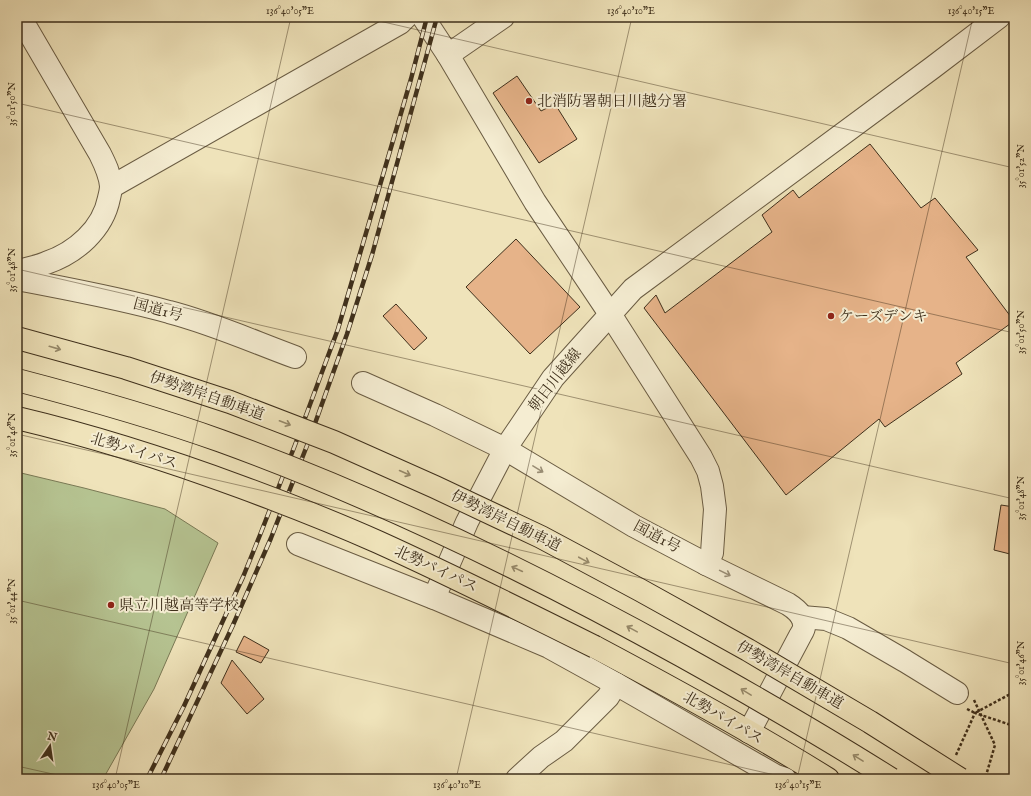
<svg xmlns="http://www.w3.org/2000/svg" width="1031" height="796" viewBox="0 0 1031 796" font-family="'IM FELL English','Noto Serif JP',serif">
  <rect width="100%" height="100%" fill="#efe3ba"/>
  <filter id="stains"><feTurbulence type="fractalNoise" baseFrequency=".005" numOctaves="4"/><feColorMatrix values="0 0 0 0 .2 0 0 0 0 .09 0 0 0 0 .02 0 0 0 .5 -.17"/></filter>
  <radialGradient id="worn" r=".72"><stop offset=".6" stop-color="#630" stop-opacity="0"/><stop offset="1" stop-color="#630" stop-opacity=".3"/></radialGradient>
  <polygon fill="#b6c492" stroke="#7a7a56" points="17,472 84,488 165,509 218,543 154,689 103,779 17,779"/>
  <g fill="#e6b389" stroke="#3e2f1b">
    <polygon points="517,76 541,111 555,104 577,139 539,163 493,93"/>
    <polygon points="870,144 921,208 935,198 978,250 966,257 1014,321 956,363 962,374 885,427 879,419 786,495 644,308 656,295 665,313 772,232 762,215 793,190 799,198"/>
    <polygon points="516,239 580,307 530,354 466,287"/>
    <polygon points="396,304 427,338 414,350 383,316"/>
    <polygon points="1001,505 1014,507 1014,555 994,550"/>
    <polygon points="244,636 269,650 261,663 236,652"/>
    <polygon points="232,660 264,699 247,714 221,683"/>
  </g>
  <g fill="none" stroke-linecap="round" stroke-linejoin="round">
    <defs>
      <g id="minor">
        <polyline points="423,17 448,55 535,202 610,314 701,457 708,471 712,486 715,509 712,553 706,564"/>
        <polyline points="448,55 503,17"/>
        <polyline points="111,187 400,23 406,17"/>
        <path d="M 17,272 C 27,268 37,267 46,263 C 76,253 103,229 109,198 C 110,194 111,190 111,186 C 110,174 105,164 100,154 L 20,17"/>
        <path d="M 17,279 C 68,289 119,298 169,312 C 212,323 254,342 295,357"/>
        <path d="M 363,383 L 435,415 L 505,449 L 634,526 L 706,564 L 788,604 C 796,609 805,616 804,627 C 804,630 801,634 800,636 L 749,732"/>
        <polyline points="298,544 434,598 549,647 616,684 776,776 785,779"/>
        <polyline points="434,598 467,522 505,449 553,378 633,289 932,68 999,17"/>
        <polyline points="802,617 826,619 848,628 905,661 957,693"/>
        <polyline points="517,779 541,757 564,741 608,697 616,684"/>
      </g>
      <path id="highway" d="M 595,647 C 674,689 753,732 828,779"/>
    </defs>
    <use href="#minor" stroke="#6a5c43" stroke-width="24"/>
    <use href="#highway" stroke="#3e2f1b" stroke-width="24"/>
    <g stroke="#3e2f1b" stroke-width="2.5" stroke-dasharray="3 2" stroke-linecap="butt">
      <polyline points="974,700 995,745 985,779"/>
      <polyline points="967,709 975,713 1014,692"/>
    </g>
    <use href="#minor" stroke="#f5edd2" stroke-width="22"/>
    <use href="#highway" stroke="#efe3ba" stroke-width="22"/>
    <defs>
      <g id="rail">
        <polyline points="147,779 184,706 243,577 260,535 295,445 338,329 411,79 427,17"/>
        <polyline points="161,779 233,625 271,538 308,443 347,334 372,255 437,17"/>
      </g>
    </defs>
    <use href="#rail" stroke="#3e2f1b" stroke-width="4.5"/>
    <use href="#rail" stroke="#f5edd2" stroke-width="3" stroke-dasharray="9" stroke-linecap="butt"/>
    <defs>
      <g id="highway-bridge">
        <polyline points="17,338 126,368 230,402 334,442 435,487 541,537 640,590 748,650 870,722 960,779"/>
        <path d="M 17,380 C 86,398 154,417 221,441 C 381,499 534,574 682,656 C 752,695 823,736 891,779"/>
        <path d="M 17,418 C 93,436 168,460 241,487 C 287,504 333,522 378,542 C 451,575 523,611 595,647"/>
      </g>
    </defs>
    <use href="#highway-bridge" stroke="#3e2f1b" stroke-width="24" stroke-linecap="butt"/>
    <polyline stroke="#3e2f1b" stroke-width="2.5" stroke-dasharray="3 2" stroke-linecap="butt" points="956,755 975,713 1014,726"/>
    <use href="#highway-bridge" stroke="#efe3ba" stroke-width="22"/>
  </g>
  <defs><path id="oneway-shaft" d="M-6 0H5M1.5-3L5.5 0L1.5 3" fill="none" stroke-width="1.6" stroke-linecap="round" stroke-linejoin="round"/></defs>
  <g stroke="#96896a">
    <use href="#oneway-shaft" transform="translate(55 348) rotate(16)"/>
    <use href="#oneway-shaft" transform="translate(285 423) rotate(21)"/>
    <use href="#oneway-shaft" transform="translate(405 473) rotate(24)"/>
    <use href="#oneway-shaft" transform="translate(584 560) rotate(28)"/>
    <use href="#oneway-shaft" transform="translate(517 569) rotate(-155)"/>
    <use href="#oneway-shaft" transform="translate(632 629) rotate(-151)"/>
    <use href="#oneway-shaft" transform="translate(746 692) rotate(-149)"/>
    <use href="#oneway-shaft" transform="translate(858 758) rotate(-148)"/>
  </g>
  <g stroke="#9a8e76">
    <use href="#oneway-shaft" transform="translate(538 469) rotate(31)"/>
    <use href="#oneway-shaft" transform="translate(725 573) rotate(26)"/>
  </g>
  <path fill="none" stroke="#3e2f1b" stroke-width="1" stroke-opacity="0.45" d="M 362,17 L 1014,168M 17,103 L 1014,333M 17,269 L 1014,499M 17,434 L 1014,664M 17,600 L 792,779M 17,766 L 75,779M 115,779 L 291,17M 456,779 L 632,17M 797,779 L 973,17"/>
  <g fill="#8f2418" stroke="#f5edd2" stroke-width="1.5">
    <circle cx="529" cy="101" r="4"/>
    <circle cx="831" cy="316" r="4"/>
    <circle cx="111" cy="605" r="4"/>
  </g>
  <g text-anchor="middle" dominant-baseline="central" stroke-width="4" stroke-linejoin="round" paint-order="stroke">
    <g font-size="15" fill="#3e2f1b" stroke="#f5edd2" text-anchor="start">
      <text x="537" y="101">北消防署朝日川越分署</text>
      <text x="839" y="316">ケーズデンキ</text>
      <text x="119" y="605">県立川越高等学校</text>
    </g>
    <g font-size="15" fill="#3e2f1b" stroke="#f5edd2">
      <text transform="translate(158 310) rotate(15)">国道1号</text>
      <text transform="translate(555 380) rotate(-52)">朝日川越線</text>
      <text transform="translate(207 396) rotate(19)">伊勢湾岸自動車道</text>
      <text transform="translate(134 451) rotate(17)">北勢バイパス</text>
      <text transform="translate(506 521) rotate(26)">伊勢湾岸自動車道</text>
      <text transform="translate(657 537) rotate(28)">国道1号</text>
      <text transform="translate(436 569) rotate(25)">北勢バイパス</text>
      <text transform="translate(790 675) rotate(30)">伊勢湾岸自動車道</text>
      <text transform="translate(723 718) rotate(30)">北勢バイパス</text>
    </g>
  </g>
  <rect width="1031" height="796" fill="none" stroke="#efe3ba" stroke-width="44"/>
  <g transform="translate(50 746) rotate(13)" stroke="#f5edd2" stroke-width="3" paint-order="stroke">
  <path d="M0-3L7 15L0 10L-7 15Z" fill="#3e2f1b"/>
  <text y="-6" font-size="11" font-weight="bold" text-anchor="middle" fill="#3e2f1b">N</text>
  </g>
  <rect x="22" y="22" width="987" height="752" fill="none" stroke="#3e2f1b" stroke-width="1.5"/>
  <g font-size="10" text-anchor="middle" fill="#3e2f1b">
    <text x="290" y="14">136°40'05"E</text>
    <text x="631" y="14">136°40'10"E</text>
    <text x="971" y="14">136°40'15"E</text>
    <text transform="translate(11 104) rotate(-90)" y="4">35°01'50"N</text>
    <text transform="translate(1020 166) rotate(-90)" y="4">35°01'52"N</text>
    <text transform="translate(11 270) rotate(-90)" y="4">35°01'48"N</text>
    <text transform="translate(1020 332) rotate(-90)" y="4">35°01'50"N</text>
    <text transform="translate(11 435) rotate(-90)" y="4">35°01'46"N</text>
    <text transform="translate(1020 498) rotate(-90)" y="4">35°01'48"N</text>
    <text transform="translate(11 601) rotate(-90)" y="4">35°01'44"N</text>
    <text transform="translate(1020 663) rotate(-90)" y="4">35°01'46"N</text>
    <text x="116" y="788">136°40'05"E</text>
    <text x="457" y="788">136°40'10"E</text>
    <text x="798" y="788">136°40'15"E</text>
  </g>
  <rect width="100%" height="100%" filter="url(#stains)"/>
  <rect width="100%" height="100%" fill="url(#worn)"/>
</svg>
